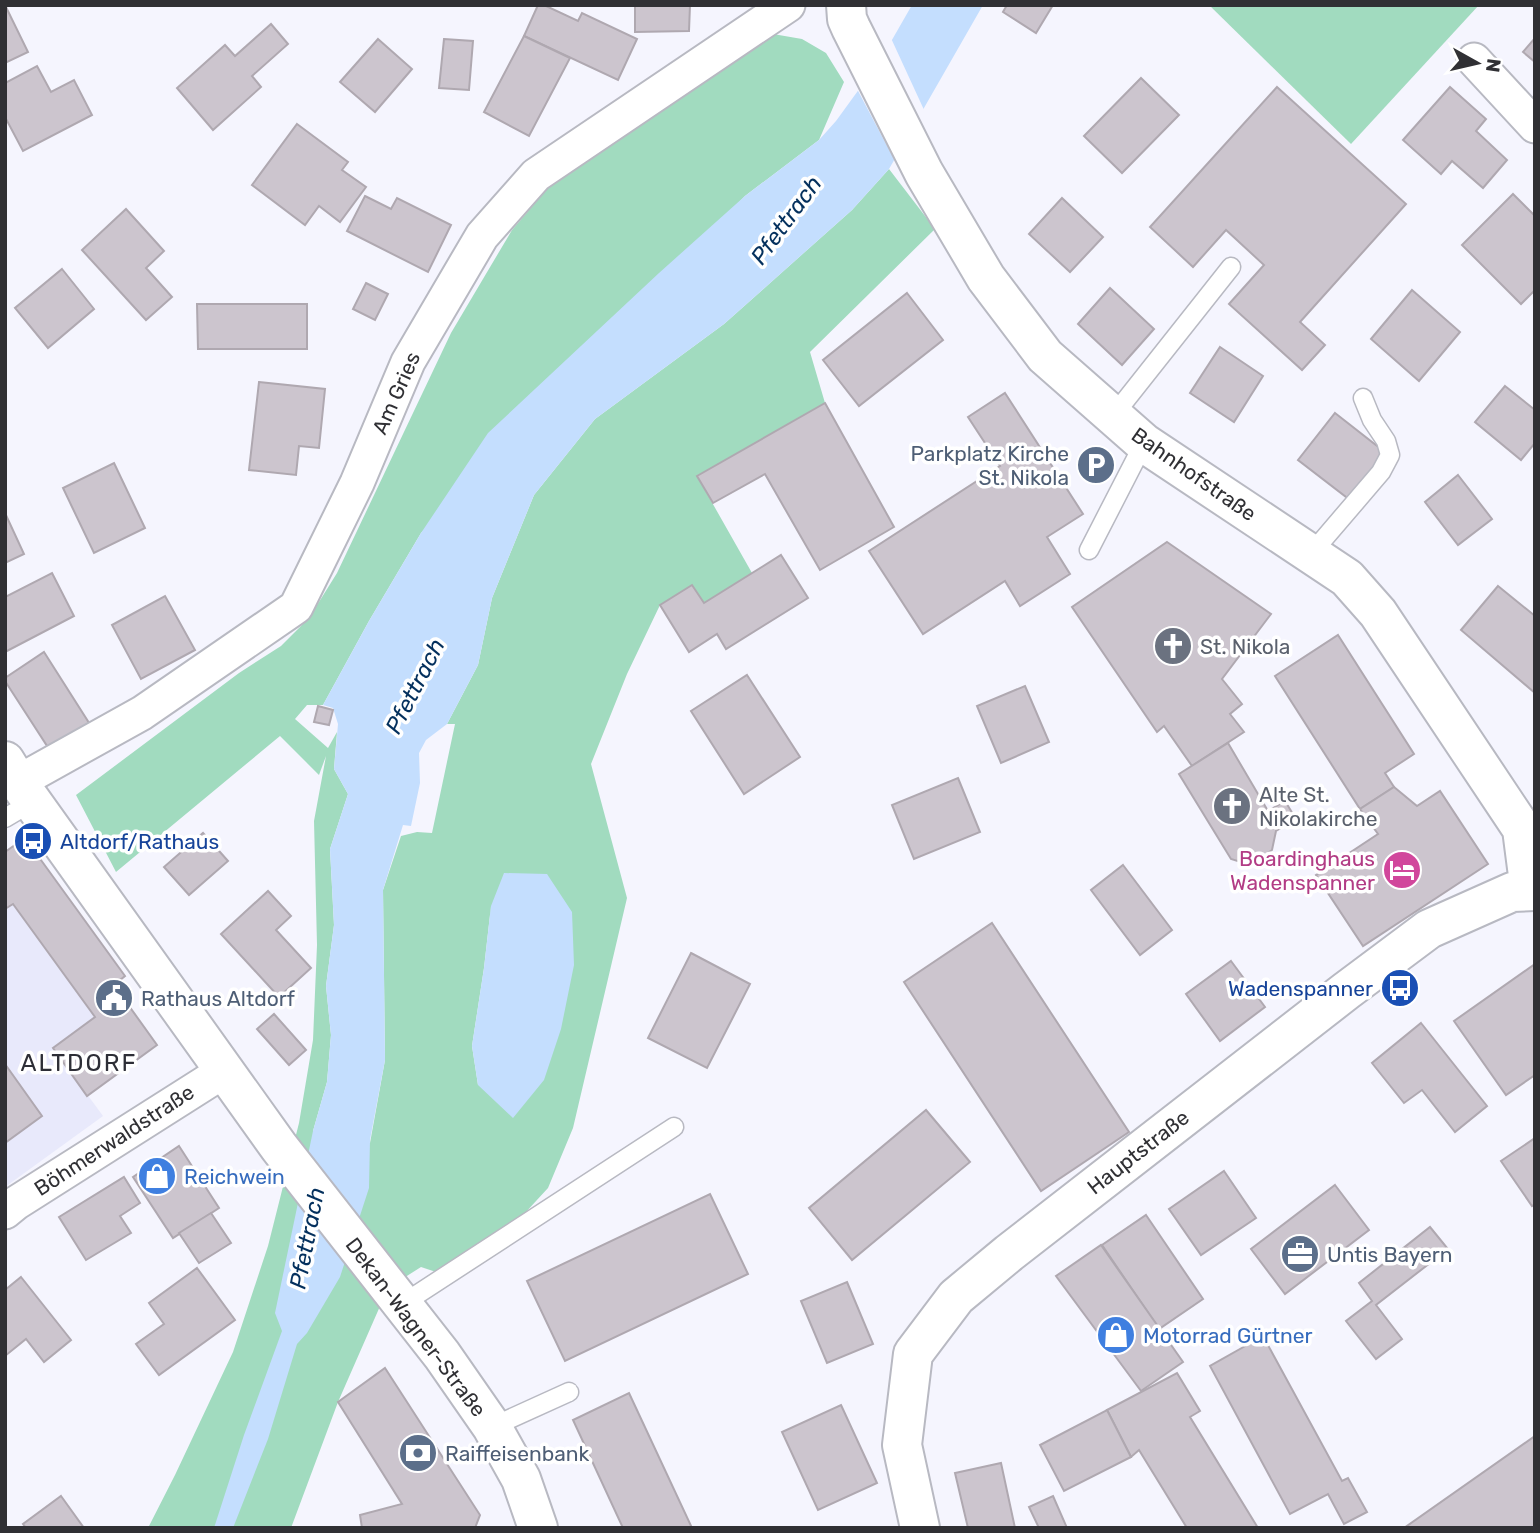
<svg xmlns="http://www.w3.org/2000/svg" width="1540" height="1533" viewBox="0 0 1540 1533" font-family="Rubik,sans-serif">
  <rect width="100%" height="100%" fill="#f5f5fe"/>
  <polygon fill="#e8e9fb" points="13,904 95,1017 53,1048 103,1116 5,1187 5,909"/>
  <g fill="#a1dbbf" fill-rule="evenodd">
    <polygon points="1209,5 1479,5 1351,144"/>
    <path d="M 773,34 L 802,39 L 826,53 L 844,82 L 819,140 L 745,196 L 421,533 L 369,621 L 323,705 L 307,705 L 295,719 L 328,748 L 337,732 L 334,769 L 348,794 L 330,849 L 334,925 L 326,986 L 331,1035 L 327,1082 L 313,1131 L 370,1143 L 385,1060 L 383,890 L 401,836 L 417,832 L 432,833 L 455,724 L 447,724 L 478,665 L 492,598 L 534,495 L 595,419 L 724,324 L 852,210 L 889,169 L 935,229 L 810,352 L 825,403 L 697,476 L 752,573 L 704,603 L 692,585 L 660,605 L 627,674 L 591,764 L 627,898 L 573,1128 L 548,1188 L 513,1226 L 456,1263 L 436,1272 L 421,1267 L 388,1288 L 338,1402 L 291,1528 L 148,1528 L 175,1475 L 233,1352 L 268,1246 L 299,1123 L 313,1040 L 317,945 L 314,821 L 326,756 L 319,775 L 280,736 L 116,872 L 76,795 L 239,673 L 281,646 L 309,618 L 337,573 L 451,333 L 512,230 L 554,181 ZM 491,906 L 478,1085 L 472,1046 L 484,968 Z"/>
  </g>
  <g fill="#c4defe">
    <polygon points="912,5 983,5 889,169 852,210 724,324 595,419 534,495 492,598 478,665 447,724 426,740 419,753 420,783 411,826 403,825 383,890 385,1060 370,1140 369,1188 340,1277 307,1333 297,1344 268,1439 233,1528 214,1528 244,1435 282,1331 275,1313 313,1131 327,1082 331,1035 326,986 334,925 330,849 348,794 334,769 338,724 333,708 323,705 369,621 421,533 488,433 659,273 745,196 819,140 836,121 881,59"/>
    <polygon points="504,873 547,874 572,912 574,965 561,1029 544,1080 513,1118 478,1085 472,1046 484,968 491,906"/>
  </g>
  <polygon fill="#f5f5fe" points="890,36 925,112 896,163 856,87 878,57"/>
  <g fill="#ccc5ce" stroke="#afa8b0" stroke-width="2">
    <polygon points="5,5 28,52 5,63"/>
    <polygon points="538,5 544,5 578,21 582,13 637,39 618,80 524,36"/>
    <polygon points="635,5 690,5 689,31 635,32"/>
    <polygon points="1007,5 1053,5 1036,33 1003,12"/>
    <polygon points="271,24 288,44 252,76 261,87 213,130 177,88 225,45 235,56"/>
    <polygon points="524,36 570,58 529,136 484,112"/>
    <polygon points="1535,38 1535,62 1523,52"/>
    <polygon points="378,39 412,69 375,112 340,82"/>
    <polygon points="444,39 473,41 469,90 439,88"/>
    <polygon points="37,66 51,92 74,80 92,115 23,151 5,117 5,83"/>
    <polygon points="1141,78 1179,115 1122,173 1084,136"/>
    <polygon points="1277,87 1406,204 1300,322 1325,345 1302,370 1229,304 1264,265 1226,230 1193,267 1150,227"/>
    <polygon points="1450,87 1486,119 1476,131 1507,160 1483,188 1452,161 1441,174 1403,140"/>
    <polygon points="297,124 348,162 342,170 366,187 340,222 319,206 305,225 252,185"/>
    <polygon points="1513,194 1535,216 1535,290 1521,304 1462,245"/>
    <polygon points="365,196 391,209 397,198 451,225 428,272 347,231"/>
    <polygon points="1062,198 1103,237 1070,272 1029,234"/>
    <polygon points="126,209 164,251 146,268 172,297 146,320 82,250"/>
    <polygon points="62,269 94,309 48,348 15,308"/>
    <polygon points="366,283 388,294 375,320 353,309"/>
    <polygon points="1110,288 1154,329 1122,365 1078,324"/>
    <polygon points="1412,290 1460,332 1419,381 1371,339"/>
    <polygon points="907,293 943,340 859,406 823,360"/>
    <polygon points="197,304 307,304 307,349 198,349"/>
    <polygon points="1220,347 1263,376 1234,422 1190,393"/>
    <polygon points="259,382 325,389 319,448 299,446 296,475 249,470"/>
    <polygon points="1505,386 1535,410 1535,443 1521,460 1475,422"/>
    <polygon points="1005,393 1083,514 1047,537 1070,574 1020,606 1005,581 923,634 869,551 1000,466 968,417"/>
    <polygon points="825,403 894,527 820,570 765,474 713,503 697,476"/>
    <polygon points="1335,413 1386,453 1350,500 1298,460"/>
    <polygon points="114,463 145,528 94,553 63,488"/>
    <polygon points="1458,475 1492,519 1458,545 1425,502"/>
    <polygon points="5,513 24,554 5,563"/>
    <polygon points="1167,542 1271,614 1222,679 1242,704 1230,714 1244,732 1192,766 1164,726 1157,732 1072,607"/>
    <polygon points="781,555 808,598 726,649 717,634 689,652 660,605 692,585 704,603"/>
    <polygon points="52,573 74,616 5,652 5,597"/>
    <polygon points="1498,586 1535,616 1535,693 1461,630"/>
    <polygon points="165,596 195,650 141,679 112,625"/>
    <polygon points="1338,635 1414,754 1385,773 1394,787 1360,809 1275,676"/>
    <polygon points="44,652 91,726 51,752 5,681 5,678"/>
    <polygon points="747,675 800,757 744,794 691,711"/>
    <polygon points="1025,686 1049,742 1001,763 977,706"/>
    <polygon points="318,706 333,710 329,725 314,722"/>
    <polygon points="1228,743 1268,811 1285,801 1296,819 1276,831 1272,850 1250,865 1231,859 1179,774"/>
    <polygon points="958,778 980,832 914,859 892,805"/>
    <polygon points="1394,787 1417,806 1440,791 1488,864 1363,946 1316,875 1378,834 1360,809"/>
    <polygon points="203,833 228,861 189,895 164,867"/>
    <polygon points="25,838 125,976 114,985 157,1045 87,1096 53,1048 95,1017 13,904 5,909 5,852"/>
    <polygon points="1123,865 1172,930 1140,955 1091,890"/>
    <polygon points="268,891 291,916 276,930 311,968 279,997 221,934"/>
    <polygon points="992,923 1129,1132 1041,1191 904,982"/>
    <polygon points="691,953 750,984 707,1068 648,1038"/>
    <polygon points="1231,961 1265,1007 1220,1041 1186,994"/>
    <polygon points="1535,964 1535,1075 1506,1095 1454,1021"/>
    <polygon points="274,1014 306,1050 289,1065 257,1029"/>
    <polygon points="1421,1023 1487,1106 1455,1132 1422,1090 1404,1103 1372,1063"/>
    <polygon points="5,1064 42,1116 5,1143"/>
    <polygon points="926,1110 970,1162 852,1260 809,1208"/>
    <polygon points="1535,1138 1535,1204 1532,1206 1501,1161"/>
    <polygon points="179,1146 219,1208 173,1238 133,1177"/>
    <polygon points="1224,1171 1256,1218 1201,1255 1169,1209"/>
    <polygon points="124,1177 140,1203 120,1216 131,1233 86,1260 59,1217"/>
    <polygon points="1335,1185 1369,1230 1285,1294 1251,1249"/>
    <polygon points="710,1194 748,1274 565,1361 527,1281"/>
    <polygon points="211,1213 231,1243 199,1263 179,1233"/>
    <polygon points="1146,1215 1203,1299 1159,1329 1102,1245"/>
    <polygon points="1430,1227 1448,1249 1376,1305 1402,1339 1376,1359 1346,1321 1372,1301 1359,1283"/>
    <polygon points="1101,1245 1183,1362 1141,1391 1056,1276"/>
    <polygon points="197,1268 235,1320 159,1375 136,1344 164,1324 149,1303"/>
    <polygon points="21,1277 71,1340 44,1362 26,1339 5,1356 5,1290"/>
    <polygon points="847,1282 873,1344 827,1363 801,1301"/>
    <polygon points="1263,1336 1342,1481 1348,1478 1367,1512 1344,1524 1328,1494 1290,1514 1210,1366"/>
    <polygon points="385,1368 480,1515 475,1528 362,1528 360,1515 402,1504 338,1402"/>
    <polygon points="1177,1373 1200,1411 1190,1417 1258,1528 1187,1528 1139,1450 1131,1457 1107,1410"/>
    <polygon points="629,1393 692,1528 623,1528 573,1420"/>
    <polygon points="841,1405 877,1483 818,1510 782,1432"/>
    <polygon points="1107,1410 1131,1457 1064,1491 1040,1445"/>
    <polygon points="1535,1436 1535,1528 1404,1528"/>
    <polygon points="1001,1463 1015,1528 968,1528 955,1473"/>
    <polygon points="61,1496 84,1528 26,1528 23,1524"/>
    <polygon points="1053,1496 1067,1528 1039,1528 1029,1507"/>
  </g>
  <g fill="none" stroke-linecap="round" stroke-linejoin="round">
    <defs>
      <g id="service">
        <polyline points="1113,416 1231,267"/>
        <polyline points="1089,550 1144,443"/>
        <polyline points="1310,555 1381,472 1390,455 1386,441 1372,420 1363,398"/>
        <polyline points="5,818 32,802"/>
        <polyline points="401,1305 674,1127"/>
        <polyline points="492,1427 569,1392"/>
      </g>
      <g id="minor">
        <polyline points="1474,60 1535,126"/>
        <polyline points="18,782 142,713 296,607 357,483 408,362 482,236 536,175 788,5"/>
        <polyline points="5,1212 16,1203 224,1071"/>
      </g>
      <g id="tertiary">
        <polyline points="846,5 847,19 851,28 924,173 986,278 1045,356 1144,443 1347,578 1378,613 1522,829 1530,891"/>
        <polyline points="5,761 18,782 279,1147 442,1355 492,1427 521,1479 538,1528"/>
        <polyline points="920,1528 902,1445 913,1354 956,1297 1009,1253 1346,991 1429,929 1512,892 1535,891"/>
      </g>
    </defs>
    <use href="#service" stroke="#b8b9c2" stroke-width="21"/>
    <use href="#minor" stroke="#b8b9c2" stroke-width="37"/>
    <use href="#tertiary" stroke="#b8b9c2" stroke-width="42"/>
    <use href="#service" stroke="#fff" stroke-width="18"/>
    <use href="#minor" stroke="#fff" stroke-width="33"/>
    <use href="#tertiary" stroke="#fff" stroke-width="38"/>
  </g>
  <defs>
    <symbol id="parking-disc" viewBox="-11 -11 22 22"><circle r="9.5" fill="#5c6f8a" stroke="#fff"/><path d="M-3.5-5.5H1a3.5 3.5 0 0 1 0 7H-1V5.5H-3.5ZM-1-3.4V-.6H.8a1.4 1.4 0 0 0 0-2.8Z" fill="#fff"/></symbol>
    <symbol id="church-disc" viewBox="-11 -11 22 22"><circle r="9.5" fill="#6b7280" stroke="#fff"/><path d="M-1.2-6h2.4v3.5h3.3v2.4h-3.3V6h-2.4V-.1h-3.3v-2.4h3.3Z" fill="#fff"/></symbol>
    <symbol id="bus-disc" viewBox="-11 -11 22 22"><circle r="9.5" fill="#1a4fb4" stroke="#fff"/><path d="M-5-6H5V4H4V6H2V4H-2V6H-4V4H-5ZM-3.5-4V0h7V-4ZM-3.5 1.2v1.5H-2V1.2ZM2 1.2v1.5H3.5V1.2Z" fill="#fff"/></symbol>
    <symbol id="hotel-disc" viewBox="-11 -11 22 22"><circle r="9.5" fill="#d1479c" stroke="#fff"/><path d="M-6-4.5h1.5V1H6V5H4.5V3h-9V5H-6ZM-4 0a1.8 1.8 0 1 1 3.6 0ZM.5 0V-2.5h3Q6-2.5 6 0Z" fill="#fff"/></symbol>
    <symbol id="civic-disc" viewBox="-11 -11 22 22"><circle r="9.5" fill="#5c6f8a" stroke="#fff"/><path d="M-.6-6.5H3V-4.5H.6V-3L4-1V1h2V6H-6V1h2V-1L-.6-3ZM-1.2 2.5V6h2.4V2.5Z" fill="#fff"/></symbol>
    <symbol id="shop-disc" viewBox="-11 -11 22 22"><circle r="9.5" fill="#3f7fe0" stroke="#fff"/><path d="M-5-2.5h2.3a2.7 3.5 0 0 1 5.4 0H5L5.5 6h-11ZM-1.5-2.5h3a1.5 2.3 0 0 0-3 0Z" fill="#fff"/></symbol>
    <symbol id="office-disc" viewBox="-11 -11 22 22"><circle r="9.5" fill="#5c6f8a" stroke="#fff"/><path d="M-6-3h4V-5.5h4V-3h4V5H-6ZM-1-4.5V-3h2v-1.5ZM-6 0V1H6V0Z" fill="#fff"/></symbol>
    <symbol id="bank-disc" viewBox="-11 -11 22 22"><circle r="9.5" fill="#5c6f8a" stroke="#fff"/><path d="M-6-4H6V4H-6ZM0-2.3a2.3 2.3 0 1 0 0 4.6a2.3 2.3 0 1 0 0-4.6Z" fill="#fff"/></symbol>
  </defs>
  <g fill-rule="evenodd">
    <use href="#parking-disc" x="1074" y="443" width="44" height="44"/>
    <use href="#church-disc" x="1151" y="624" width="44" height="44"/>
    <use href="#church-disc" x="1210" y="784" width="44" height="44"/>
    <use href="#bus-disc" x="11" y="819" width="44" height="44"/>
    <use href="#hotel-disc" x="1380" y="848" width="44" height="44"/>
    <use href="#bus-disc" x="1378" y="966" width="44" height="44"/>
    <use href="#civic-disc" x="92" y="976" width="44" height="44"/>
    <use href="#shop-disc" x="135" y="1154" width="44" height="44"/>
    <use href="#office-disc" x="1278" y="1232" width="44" height="44"/>
    <use href="#shop-disc" x="1094" y="1313" width="44" height="44"/>
    <use href="#bank-disc" x="396" y="1431" width="44" height="44"/>
  </g>
  <g text-anchor="middle" dominant-baseline="central" stroke-width="7" stroke-linejoin="round" paint-order="stroke">
    <g font-size="21" fill="#303034" stroke="#fff">
      <text transform="translate(396 393) rotate(-66)">Am Gries</text>
      <text transform="translate(1194 474) rotate(35)">Bahnhofstraße</text>
      <text transform="translate(114 1140) rotate(-33)">Böhmerwaldstraße</text>
      <text transform="translate(1138 1152) rotate(-38)">Hauptstraße</text>
      <text transform="translate(416 1327) rotate(53)">Dekan-Wagner-Straße</text>
    </g>
    <g font-size="21" fill="#4e5e75" stroke="#fff" text-anchor="start">
      <text x="1069" y="453" text-anchor="end">Parkplatz Kirche<tspan x="1069" dy="24">St. Nikola</tspan></text>
      <text x="141" y="998">Rathaus Altdorf</text>
      <text x="1327" y="1254">Untis Bayern</text>
      <text x="445" y="1453">Raiffeisenbank</text>
    </g>
    <g font-size="21" fill="#5b616d" stroke="#fff" text-anchor="start">
      <text x="1200" y="646">St. Nikola</text>
      <text x="1259" y="794">Alte St.<tspan x="1259" dy="24">Nikolakirche</tspan></text>
    </g>
    <g font-size="21" fill="#164399" stroke="#fff" text-anchor="start">
      <text x="60" y="841">Altdorf/Rathaus</text>
      <text x="1373" y="988" text-anchor="end">Wadenspanner</text>
    </g>
    <g font-size="21" fill="#b23c85" stroke="#fff" text-anchor="end">
      <text x="1375" y="858">Boardinghaus<tspan x="1375" dy="24">Wadenspanner</tspan></text>
    </g>
    <g font-size="21" fill="#366cbe" stroke="#fff" text-anchor="start">
      <text x="184" y="1176">Reichwein</text>
      <text x="1143" y="1335">Motorrad Gürtner</text>
    </g>
    <g font-size="23" font-style="italic" fill="#04305d" stroke="#fff">
      <text transform="translate(786 220) rotate(-54)">Pfettrach</text>
      <text transform="translate(415 686) rotate(-63)">Pfettrach</text>
      <text transform="translate(307 1238) rotate(-79)">Pfettrach</text>
    </g>
    <g font-size="24" letter-spacing="2" fill="#2d2e36" stroke="#fff">
      <text x="79" y="1063">ALTDORF</text>
    </g>
  </g>
  <rect width="1540" height="1533" fill="none" stroke="#303034" stroke-width="14"/>
  <g transform="translate(1477 63) rotate(98)" stroke="#ffffff" stroke-width="5" paint-order="stroke">
  <path d="M0-5L12 26L0 18L-12 26Z" fill="#303034"/>
  <text y="-10" font-size="19" font-weight="bold" text-anchor="middle" fill="#303034">N</text>
  </g>
</svg>
